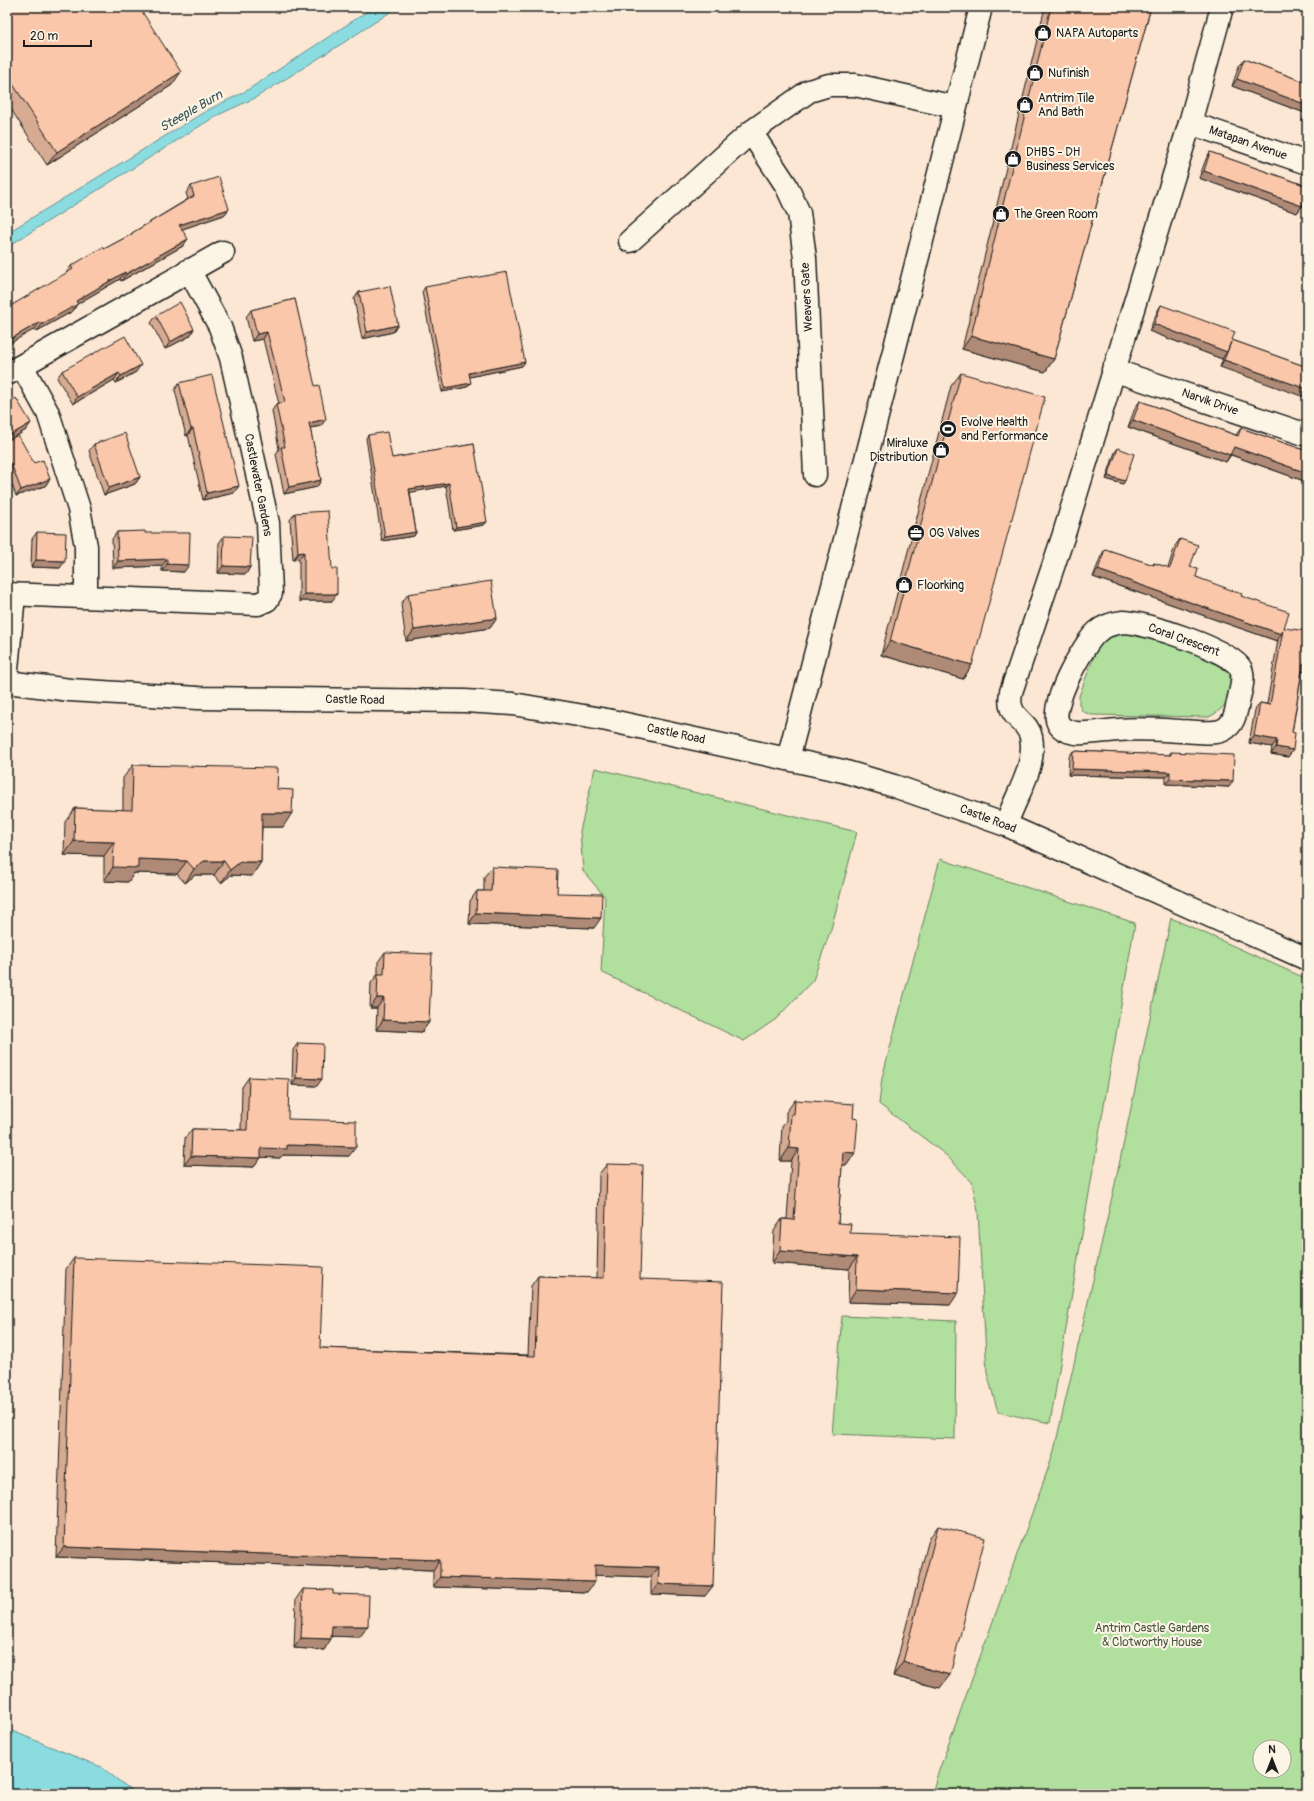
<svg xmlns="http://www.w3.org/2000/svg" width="1314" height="1801" viewBox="0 0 1314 1801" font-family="Pangolin,sans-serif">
  <rect width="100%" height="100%" fill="#fbe7d3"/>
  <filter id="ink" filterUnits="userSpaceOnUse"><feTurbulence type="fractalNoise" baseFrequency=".025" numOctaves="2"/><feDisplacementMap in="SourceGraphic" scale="8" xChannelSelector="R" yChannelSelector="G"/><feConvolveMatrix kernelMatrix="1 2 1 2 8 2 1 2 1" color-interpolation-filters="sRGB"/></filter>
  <g filter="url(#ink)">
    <g fill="#b0df9e" stroke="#667e5d" fill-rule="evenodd">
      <path d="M 1121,629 L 1217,658 L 1230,669 C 1230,693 1232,705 1209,717 L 1091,715 L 1082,711 L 1079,704 L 1079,696 L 1099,643 Z"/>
      <polygon points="595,768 857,832 831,929 813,980 776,1019 744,1041 601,972 605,897 583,871 580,831"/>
      <polygon points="940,859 1135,923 1050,1423 998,1412 987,1373 978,1211 972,1182 946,1155 879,1104 882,1078"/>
      <path d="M 1171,918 L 1307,979 L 1307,1794 L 932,1794 L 937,1776 L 1053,1455 L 1115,1184 ZM 1260,1747 L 1284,1747 L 1284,1771 L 1260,1771 Z"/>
      <polygon points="842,1316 956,1321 955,1439 832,1434"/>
    </g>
    <g fill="#8bdce1" stroke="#5f8f92">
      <polygon points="374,7 398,7 343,43 255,98 216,116 7,247 7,233 206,111 246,91"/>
      <polygon points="7,1729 101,1767 136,1794 7,1794"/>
    </g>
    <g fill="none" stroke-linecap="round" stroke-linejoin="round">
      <defs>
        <g id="minor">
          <polyline points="1190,123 1307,163"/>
          <polyline points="751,132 786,185 799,213 805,258 815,475"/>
          <polyline points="630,241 751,132 809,91 829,85 855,85 955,107"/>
          <polyline points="22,366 48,413 79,509 86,546 86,596"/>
          <polyline points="1113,370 1307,435"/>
          <polyline points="7,374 223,252"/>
          <polyline points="7,594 258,604 267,600 271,593 268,523 231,358 220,327 189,270"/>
          <path d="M 1123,622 C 1144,622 1232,650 1241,669 C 1245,679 1240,692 1238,702 C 1236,712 1234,725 1223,730 C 1211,735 1194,731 1181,731 C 1160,730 1139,728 1118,730 C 1104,731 1089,734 1076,733 C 1069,732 1061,729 1058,723 C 1049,706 1084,643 1097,632 C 1104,626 1114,623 1123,622 Z"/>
          <polyline points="7,669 14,595"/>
          <polyline points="788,759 893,355 981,7"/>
          <path d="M 1006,825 C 1014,798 1037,768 1031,737 C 1027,718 1006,720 1011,692 L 1063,537 L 1190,123 L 1222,7"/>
        </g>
        <polyline id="major" points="7,682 70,690 198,698 465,701 513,704 607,720 843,771 894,786 1006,825 1307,959"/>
      </defs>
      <use href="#minor" stroke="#1c1c1c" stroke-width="25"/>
      <use href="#major" stroke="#1c1c1c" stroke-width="25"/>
      <use href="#minor" stroke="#fcf5e5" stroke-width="22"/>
      <use href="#major" stroke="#fcf5e5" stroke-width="22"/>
    </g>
    <g fill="#d7ab92" stroke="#1c1c1c">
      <polygon points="7,7 172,85 47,165 7,103"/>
      <polygon points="1045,7 1151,7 1054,359 1045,372 962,349"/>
      <polygon points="1244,59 1307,83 1307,123 1302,121 1306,112 1305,113 1232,86 1239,66"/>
      <polygon points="1210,152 1307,186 1307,208 1302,206 1297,213 1199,178 1206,159"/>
      <polygon points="191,186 229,209 224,215 182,229 183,246 121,281 120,279 77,304 73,311 37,331 35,329 66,273 71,266 104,249 130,235 132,233 188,199 186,193"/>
      <polygon points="425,287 522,366 469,377 467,387 442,392 422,292"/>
      <polygon points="359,292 398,325 393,332 362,339 354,299"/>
      <polygon points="295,299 321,426 310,428 321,480 317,487 284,494 276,454 279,449 272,411 276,404 279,404 263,339 252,341 246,317 251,310"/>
      <polygon points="1161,305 1232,340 1307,367 1220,367 1223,358 1222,359 1149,331 1157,312"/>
      <polygon points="156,316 190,336 165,349 151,323"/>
      <polygon points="62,371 136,372 116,383 114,380 73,404 57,378"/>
      <polygon points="961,373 972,665 963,679 881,655 951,386"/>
      <polygon points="179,383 234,493 203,500 188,435 186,436 175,390"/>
      <polygon points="1140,401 1236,435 1241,428 1307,451 1307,482 1231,455 1226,462 1128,427 1135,408"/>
      <polygon points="7,403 26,430 13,438 34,463 50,479 45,486 16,496 7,470"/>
      <polygon points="368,435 392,458 474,444 484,525 453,530 446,486 410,492 416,532 414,536 382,541 366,438"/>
      <polygon points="94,444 140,477 135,484 104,495 89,451"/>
      <polygon points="1118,448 1123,484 1106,479 1115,452"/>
      <polygon points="295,513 332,569 332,601 299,601 299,559 293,560 290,520"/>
      <polygon points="37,532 60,568 31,567 32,539"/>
      <polygon points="117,532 145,533 184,572 162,571 162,566 113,568 112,539"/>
      <polygon points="224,536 250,567 246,574 218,573 219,543"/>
      <polygon points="1180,539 1190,567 1196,577 1241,596 1284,628 1302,672 1288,757 1271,754 1272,747 1249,743 1255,710 1260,703 1267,704 1278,640 1277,641 1093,577 1101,556 1105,549 1153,565 1154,563 1168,568 1175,546"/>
      <polygon points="408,594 497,618 490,628 406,641 401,604"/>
      <polygon points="1073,751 1169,755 1171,752 1229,787 1166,784 1166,777 1068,775 1069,757"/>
      <polygon points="133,765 277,789 283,827 262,827 261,862 252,876 231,875 221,883 214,875 195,875 185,883 177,874 134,873 128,882 104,881 104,856 64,855 65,822 75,808 123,810 123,778"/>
      <polygon points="492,867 557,893 594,928 469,924 470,901 477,891 484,891 484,877"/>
      <polygon points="385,952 429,1022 422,1032 376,1030 377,1008 370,1008 371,983 378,974 378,962"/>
      <polygon points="298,1043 317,1086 292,1085 293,1050"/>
      <polygon points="249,1077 288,1119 349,1156 283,1155 280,1158 261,1157 254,1167 184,1165 185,1138 192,1129 241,1130 242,1087"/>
      <polygon points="795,1100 847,1165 842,1165 838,1223 850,1233 950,1305 848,1302 849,1269 772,1263 774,1231 782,1219 787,1219 791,1161 780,1161 782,1126 786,1121 786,1112"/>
      <polygon points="607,1164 640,1279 705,1596 651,1594 651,1577 595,1575 587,1592 433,1587 433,1570 56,1557 66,1269 74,1258 320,1348 528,1355 531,1286 538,1276 597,1278 599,1174"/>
      <polygon points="938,1526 940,1688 893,1676 929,1539"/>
      <polygon points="303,1589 333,1594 360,1637 331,1636 324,1650 294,1648 296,1599"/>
    </g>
    <g fill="#af8b77" stroke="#1c1c1c">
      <polygon points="181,72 172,85 47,165 57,152"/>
      <polygon points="1237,79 1307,105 1307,110 1305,113 1232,86"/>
      <polygon points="1307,115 1307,123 1302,121"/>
      <polygon points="1204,171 1302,206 1297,213 1199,178"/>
      <polygon points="1304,198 1307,199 1307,208 1300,205"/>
      <polygon points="229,209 224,215 174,232 179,225"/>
      <polygon points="188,239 183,246 121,281 126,274"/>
      <polygon points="125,272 120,279 77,304 73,311 37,331 42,324 76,301"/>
      <polygon points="40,322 35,329 7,345 7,341"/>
      <polygon points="1154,324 1227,352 1222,359 1149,331"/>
      <polygon points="398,325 393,332 362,339 367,332"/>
      <polygon points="194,329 190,336 165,349 170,342"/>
      <polygon points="267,332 263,339 252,341 257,334"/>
      <polygon points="971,336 1054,359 1045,372 962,349"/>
      <polygon points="1224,360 1307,389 1307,398 1220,367"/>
      <polygon points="525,362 522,366 465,378 469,373"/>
      <polygon points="141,365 136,372 116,383 121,376"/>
      <polygon points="119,373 114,380 73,404 77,397"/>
      <polygon points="471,383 467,387 442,392 445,388"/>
      <polygon points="326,419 321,426 305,429 309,423"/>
      <polygon points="1133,420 1230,455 1226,462 1128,427"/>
      <polygon points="31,423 26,430 7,442 7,437"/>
      <polygon points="193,428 188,435 186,436 191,429"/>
      <polygon points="1234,447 1307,473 1307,482 1229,454"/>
      <polygon points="11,463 7,470 7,466"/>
      <polygon points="1108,476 1125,481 1123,484 1106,479"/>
      <polygon points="140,477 135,484 104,495 109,488"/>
      <polygon points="50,479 45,486 16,496 21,490"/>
      <polygon points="321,480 317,487 284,494 289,487"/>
      <polygon points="449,483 446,486 407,493 409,489"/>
      <polygon points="239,486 234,493 203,500 207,493"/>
      <polygon points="487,522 484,525 453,530 456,527"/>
      <polygon points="416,532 414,536 382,541 385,537"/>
      <polygon points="304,552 299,559 293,560 298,553"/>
      <polygon points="167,559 162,566 113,568 118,561"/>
      <polygon points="36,560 65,561 60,568 31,567"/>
      <polygon points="167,564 189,565 184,572 162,571"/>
      <polygon points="223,566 250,567 246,574 218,573"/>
      <polygon points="1098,570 1281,634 1277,641 1093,577"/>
      <polygon points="304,594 337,594 332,601 299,601"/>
      <polygon points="497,618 490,628 406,641 414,630"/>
      <polygon points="890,641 972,665 963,679 881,655"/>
      <polygon points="1303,664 1307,665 1307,672 1298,671"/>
      <polygon points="1254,736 1277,740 1272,747 1249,743"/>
      <polygon points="1276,747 1293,750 1288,757 1271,754"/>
      <polygon points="1072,769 1170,772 1166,777 1068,775"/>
      <polygon points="1170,779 1233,781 1229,787 1166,784"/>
      <polygon points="262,813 292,813 283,827 253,827"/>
      <polygon points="74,841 114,842 104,856 64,855"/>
      <polygon points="138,859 187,861 177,874 134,873 128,882 104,881 113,867"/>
      <polygon points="204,861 224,861 214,875 195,875 185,883 194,869"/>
      <polygon points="240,862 261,862 252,876 231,875 221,883 230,870"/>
      <polygon points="476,913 601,918 594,928 469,924"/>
      <polygon points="377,998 384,998 377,1008 370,1008"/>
      <polygon points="383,1020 429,1022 422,1032 376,1030"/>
      <polygon points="296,1078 322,1079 317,1086 292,1085"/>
      <polygon points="287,1145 356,1147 349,1156 283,1155 280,1158 254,1157 261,1148"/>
      <polygon points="789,1148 799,1149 791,1161 780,1161"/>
      <polygon points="843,1152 855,1153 847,1165 834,1164"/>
      <polygon points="191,1156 261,1158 254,1167 184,1165"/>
      <polygon points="780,1251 857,1257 849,1269 772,1263"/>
      <polygon points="856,1289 958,1293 950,1305 848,1302"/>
      <polygon points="64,1547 440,1560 433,1570 56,1557"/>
      <polygon points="595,1565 659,1567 651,1577 588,1575"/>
      <polygon points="440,1577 595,1582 587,1592 433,1587"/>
      <polygon points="658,1584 713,1586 705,1596 651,1594"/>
      <polygon points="332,1626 368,1626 360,1637 324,1636"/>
      <polygon points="301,1638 331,1639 324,1650 294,1648"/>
      <polygon points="903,1662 950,1675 940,1688 893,1676"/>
    </g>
    <g fill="#fac7aa" stroke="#1c1c1c">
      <polygon points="7,7 139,7 181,72 57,152 7,75"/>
      <polygon points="1051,7 1151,7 1054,359 971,336"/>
      <polygon points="1244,59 1307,83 1307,105 1237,79"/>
      <polygon points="1210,152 1307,186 1307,199 1304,198 1302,206 1204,171"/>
      <polygon points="219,177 229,209 179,225 188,239 126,274 125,272 76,301 78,304 42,324 40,322 7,341 7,308 73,269 71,266 103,247 104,249 132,234 132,233 194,196 191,186"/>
      <polygon points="507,272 525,362 469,373 471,383 445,388 425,287"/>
      <polygon points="390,286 398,325 367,332 359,292"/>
      <polygon points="295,299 315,386 319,385 326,419 309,423 321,480 289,487 281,447 285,447 276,404 285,402 267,332 257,334 251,310"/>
      <polygon points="180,302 194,329 170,342 156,316"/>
      <polygon points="1161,305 1235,332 1232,340 1307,367 1307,389 1224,360 1231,342 1227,352 1154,324"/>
      <polygon points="125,336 141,365 121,376 119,373 77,397 62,371"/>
      <polygon points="961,373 1045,397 972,665 890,641"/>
      <polygon points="212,375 239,486 207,493 193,428 191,429 179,383"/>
      <polygon points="16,398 31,423 7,437 7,403"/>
      <polygon points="1140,401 1238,436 1241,428 1307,451 1307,473 1234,447 1230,455 1133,420"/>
      <polygon points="387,432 392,458 474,444 487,522 456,527 449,483 409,489 416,532 385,537 368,435"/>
      <polygon points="125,433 140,477 109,488 94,444"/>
      <polygon points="18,435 34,463 43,460 50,479 21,490 11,463 7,466 7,441"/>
      <polygon points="1118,448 1134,454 1125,481 1108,476"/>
      <polygon points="328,511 332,569 337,569 337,594 304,594 304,552 298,553 295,513"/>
      <polygon points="145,531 145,533 190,533 189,565 167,564 167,559 118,561 117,532"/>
      <polygon points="37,532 66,533 65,561 36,560"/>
      <polygon points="224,536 252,537 250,567 223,566"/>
      <polygon points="1180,539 1198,545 1190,567 1198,569 1196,577 1242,594 1241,596 1289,612 1284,628 1307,631 1307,665 1303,664 1292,732 1295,733 1293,750 1276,747 1277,740 1254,736 1260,703 1270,705 1283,630 1281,634 1098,570 1105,549 1154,565 1154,563 1170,568"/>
      <polygon points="491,581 497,618 414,630 408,594"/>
      <polygon points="1073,751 1171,755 1171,752 1234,755 1233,781 1170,779 1170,772 1072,769"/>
      <polygon points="133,765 278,768 277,789 293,790 292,813 262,813 261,862 240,862 230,870 224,861 204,861 194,869 187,861 138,859 138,868 113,867 114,842 74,841 75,808 132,810"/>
      <polygon points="492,867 558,870 557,893 602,894 601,918 476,913 477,891 491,891"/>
      <polygon points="385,952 432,954 429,1022 383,1020 384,998 377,998 378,974 384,974"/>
      <polygon points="298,1043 323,1044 322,1079 296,1078"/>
      <polygon points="249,1077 289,1079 288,1119 356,1121 356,1147 287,1145 287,1149 261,1148 261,1158 191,1156 192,1129 247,1130"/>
      <polygon points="795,1100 854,1104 853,1118 858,1119 855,1153 843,1152 838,1223 851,1224 850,1233 960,1237 958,1293 856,1289 857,1257 780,1251 782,1219 794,1220 799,1149 789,1148 791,1114 794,1114"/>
      <polygon points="607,1164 643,1165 640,1279 723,1282 713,1586 658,1584 659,1567 595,1565 595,1582 440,1577 440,1560 64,1547 74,1258 323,1267 320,1348 535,1356 538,1276 604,1278"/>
      <polygon points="938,1526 985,1538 950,1675 903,1662"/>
      <polygon points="303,1589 333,1590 333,1594 369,1595 368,1626 332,1626 331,1639 301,1638"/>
    </g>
  </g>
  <defs>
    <symbol id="shop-disc" viewBox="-11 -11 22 22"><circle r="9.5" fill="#1c1c1c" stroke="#fcf5e5"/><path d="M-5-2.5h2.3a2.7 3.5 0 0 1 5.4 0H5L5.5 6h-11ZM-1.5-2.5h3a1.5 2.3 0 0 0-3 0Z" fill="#fff"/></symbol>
    <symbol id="stadium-disc" viewBox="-11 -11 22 22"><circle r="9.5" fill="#1c1c1c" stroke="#fcf5e5"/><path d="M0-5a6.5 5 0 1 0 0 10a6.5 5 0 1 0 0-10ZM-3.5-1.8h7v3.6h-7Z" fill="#fff"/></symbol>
    <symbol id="office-disc" viewBox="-11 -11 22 22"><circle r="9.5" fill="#1c1c1c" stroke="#fcf5e5"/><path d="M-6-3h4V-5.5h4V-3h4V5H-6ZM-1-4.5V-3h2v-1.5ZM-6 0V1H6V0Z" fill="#fff"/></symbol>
  </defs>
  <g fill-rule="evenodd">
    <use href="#shop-disc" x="1033" y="23" width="20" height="20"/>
    <use href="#shop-disc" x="1025" y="63" width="20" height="20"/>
    <use href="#shop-disc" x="1015" y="95" width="20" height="20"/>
    <use href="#shop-disc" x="1003" y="149" width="20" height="20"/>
    <use href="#shop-disc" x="991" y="204" width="20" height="20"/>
    <use href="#stadium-disc" x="938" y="419" width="20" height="20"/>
    <use href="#shop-disc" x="931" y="440" width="20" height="20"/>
    <use href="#office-disc" x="906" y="523" width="20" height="20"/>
    <use href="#shop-disc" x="894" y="575" width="20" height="20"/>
  </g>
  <g text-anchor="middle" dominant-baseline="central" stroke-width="4" stroke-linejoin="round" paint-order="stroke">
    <g font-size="12" fill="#1c1c1c" stroke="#fcf5e5" text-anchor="start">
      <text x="1056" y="33">NAPA Autoparts</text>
      <text x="1048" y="73">Nufinish</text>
      <text x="1038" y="98">Antrim Tile<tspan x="1038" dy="14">And Bath</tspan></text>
      <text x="1026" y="152">DHBS - DH<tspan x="1026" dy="14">Business Services</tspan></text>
      <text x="1014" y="214">The Green Room</text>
      <text x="961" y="422">Evolve Health<tspan x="961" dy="14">and Performance</tspan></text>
      <text x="928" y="443" text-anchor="end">Miraluxe<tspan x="928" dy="14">Distribution</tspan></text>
      <text x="929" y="533">OG Valves</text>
      <text x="917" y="585">Floorking</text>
    </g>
    <g font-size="12" fill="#1c1c1c" stroke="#fcf5e5">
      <text transform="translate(1248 143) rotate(19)">Matapan Avenue</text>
      <text transform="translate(807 297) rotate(-93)">Weavers Gate</text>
      <text transform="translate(1210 402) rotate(19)">Narvik Drive</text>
      <text transform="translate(258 485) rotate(79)">Castlewater Gardens</text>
      <text transform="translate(1184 640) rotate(20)">Coral Crescent</text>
      <text transform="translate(355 700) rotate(1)">Castle Road</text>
      <text transform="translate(676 734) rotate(12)">Castle Road</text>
      <text transform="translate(988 819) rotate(21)">Castle Road</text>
    </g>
    <g font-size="12" fill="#485643" stroke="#fcf5e5">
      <text x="1152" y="1628">Antrim Castle Gardens<tspan x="1152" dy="14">&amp; Clotworthy House</tspan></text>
    </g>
    <g font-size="13" font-style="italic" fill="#3d5657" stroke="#fcf5e5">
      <text transform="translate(191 111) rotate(-30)">Steeple Burn</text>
    </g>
  </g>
  <rect width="1314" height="1801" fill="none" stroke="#fcf5e5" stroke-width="24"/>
  <rect x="12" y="12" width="1290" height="1777" fill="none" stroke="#1c1c1c" stroke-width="1.5" filter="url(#ink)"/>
  <g transform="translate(1272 1759)"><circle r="19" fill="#fcf5e5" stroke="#a29e95"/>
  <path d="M0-3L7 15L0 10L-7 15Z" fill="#1c1c1c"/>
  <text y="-6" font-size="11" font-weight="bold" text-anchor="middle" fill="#1c1c1c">N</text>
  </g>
  <path d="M24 40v6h67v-6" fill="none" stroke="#1c1c1c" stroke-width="2"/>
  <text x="30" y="40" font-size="12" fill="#1c1c1c" stroke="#fcf5e5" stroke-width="3" paint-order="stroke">20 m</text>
</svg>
